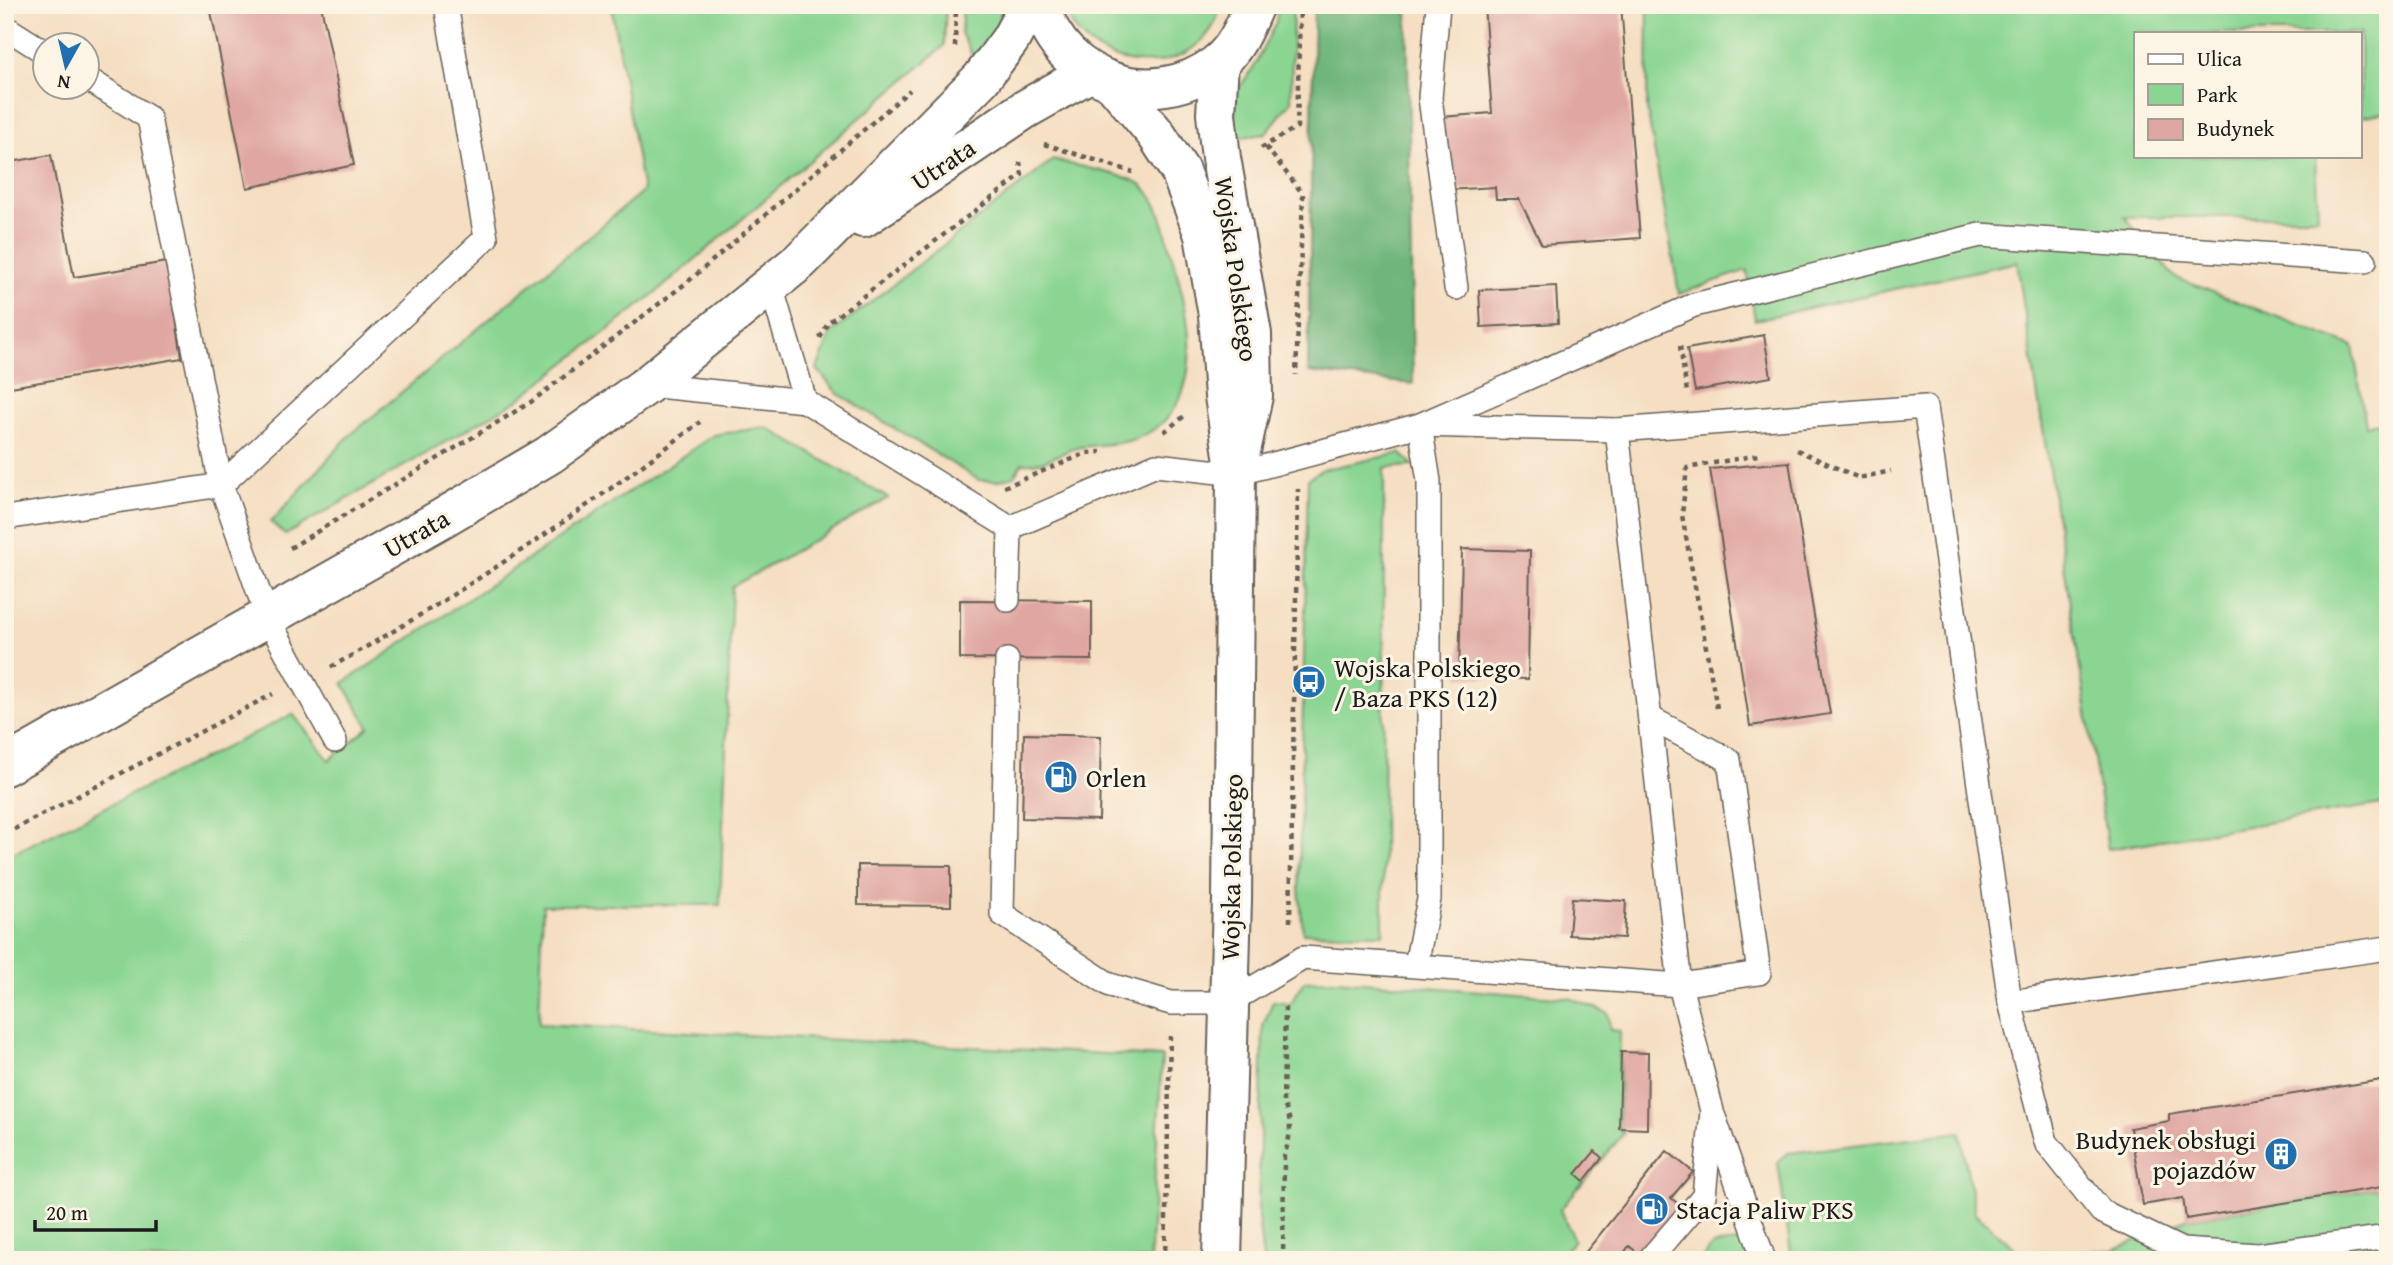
<svg xmlns="http://www.w3.org/2000/svg" width="2393" height="1265" viewBox="0 0 2393 1265" font-family="'Gentium Book Plus',serif">
  <rect width="100%" height="100%" fill="#fcf5e5"/>
  <filter id="ink" filterUnits="userSpaceOnUse"><feTurbulence type="fractalNoise" baseFrequency=".0143" numOctaves="2"/><feDisplacementMap in="SourceGraphic" scale="14" xChannelSelector="R" yChannelSelector="G"/><feConvolveMatrix kernelMatrix="1 2 1 2 8 2 1 2 1" color-interpolation-filters="sRGB"/></filter>
  <filter id="wash" filterUnits="userSpaceOnUse"><feTurbulence type="fractalNoise" baseFrequency=".00686" numOctaves="4" result="noise"/><feDisplacementMap in="SourceGraphic" scale="28" xChannelSelector="R" yChannelSelector="G"/><feGaussianBlur stdDeviation="1.57" result="paint"/><feColorMatrix in="noise" values="0 0 0 0 0 0 0 0 0 0 0 0 0 0 0 0 0 1.4 0 .05"/><feComposite in="paint" operator="in"/></filter>
  <g filter="url(#wash)">
    <rect width="100%" height="100%" fill="#f5dec2"/>
    <g fill="#8ad592" stroke="#537857" stroke-width="2">
      <polygon points="611,5 946,5 944,46 657,292 518,400 285,535 271,522 348,437 643,191"/>
      <polygon points="963,5 1002,5 999,21 976,63 961,33"/>
      <path d="M 1064,5 L 1221,5 C 1204,83 1084,80 1064,5 Z"/>
      <polygon points="1278,5 1293,5 1291,102 1265,134 1233,138 1236,92 1254,67 1276,22"/>
      <polygon points="1648,5 2388,5 2388,112 2360,117 2360,33 2136,33 2136,156 2315,156 2318,217 2125,217 2174,277 2353,346 2366,425 2388,422 2388,803 2108,849 2017,262 1755,320 1747,270 1679,294 1647,109"/>
      <path d="M 1053,160 C 1070,165 1129,175 1140,184 C 1161,200 1165,233 1172,256 C 1191,317 1211,410 1135,439 C 1119,445 1098,444 1082,447 C 1057,451 1051,465 1022,463 L 1014,476 L 997,481 L 979,480 L 837,393 L 817,369 L 831,333 Z"/>
      <polygon points="766,427 888,498 732,587 720,905 543,905 539,1024 1162,1057 1150,1260 5,1260 5,857 293,714 329,760 369,727 343,683 714,435"/>
      <polygon points="1400,453 1414,466 1384,468 1383,934 1303,933 1299,888 1308,479 1321,470"/>
      <polygon points="1335,980 1570,998 1608,1013 1610,1030 1620,1031 1619,1128 1624,1133 1560,1210 1574,1240 1558,1260 1263,1260 1258,1217 1263,1026 1273,1001 1291,1003 1304,981"/>
      <polygon points="1960,1132 1975,1213 2020,1253 2114,1250 2186,1219 2388,1186 2388,1260 1792,1260 1778,1163 1788,1153"/>
      <polygon points="1745,1241 1748,1260 1701,1260 1713,1245"/>
    </g>
    <polygon fill="#6fb67c" stroke="#46694c" stroke-width="2" points="1314,5 1407,5 1413,384 1308,372"/>
    <g id="blocks">
      <g fill="#e0a7a2">
        <polygon points="245,5 321,5 354,165 247,188 211,12"/>
        <polygon points="1484,5 1621,5 1640,238 1542,245 1519,199 1496,199 1495,187 1447,190 1441,117 1492,113"/>
        <polygon points="51,155 74,277 167,262 182,358 5,388 5,163"/>
        <polygon points="1556,286 1558,323 1481,327 1479,290"/>
        <polygon points="1764,335 1771,377 1695,391 1687,349"/>
        <polygon points="1789,462 1830,714 1750,726 1710,469"/>
        <polygon points="1462,549 1530,551 1528,679 1459,677"/>
        <polygon points="960,600 1092,601 1092,660 960,659"/>
        <polygon points="1024,734 1101,736 1099,820 1022,818"/>
        <polygon points="858,865 951,866 951,906 858,905"/>
        <polygon points="1572,898 1626,901 1624,938 1569,935"/>
        <polygon points="1621,1052 1648,1053 1647,1129 1619,1128"/>
        <polygon points="2388,1079 2388,1186 2186,1219 2183,1198 2143,1205 2130,1128 2169,1121 2169,1114"/>
        <polygon points="1595,1151 1602,1158 1584,1181 1576,1174"/>
        <polygon points="1667,1151 1693,1172 1671,1198 1696,1219 1647,1260 1629,1246 1619,1260 1591,1260 1584,1254"/>
      </g>
    </g>
  </g>
  <g filter="url(#ink)">
    <use href="#blocks" fill-opacity="0" stroke="#686056" stroke-width="2"/>
    <g fill="none" stroke-linecap="round" stroke-linejoin="round">
      <defs>
        <g id="lane">
          <polyline points="1438,5 1430,98 1456,288"/>
          <polyline points="5,27 46,53"/>
          <polyline points="647,385 805,401 771,286"/>
          <polyline points="805,401 1010,528 1008,600"/>
          <polyline points="5,518 221,485 149,118 88,79"/>
          <polyline points="1010,528 1156,465 1236,474 1420,425 1617,430 1925,407 2010,1002 2388,948"/>
          <polyline points="1007,660 1002,914 1110,985 1171,1003 1228,1003 1303,958 1680,985 1617,430"/>
          <polyline points="335,741 268,619 221,485 486,238 446,5"/>
          <polyline points="1416,965 1429,899 1429,481 1420,425 1694,305 1980,235 2365,261"/>
          <polyline points="2010,1002 2046,1142 2101,1211 2182,1250 2258,1255 2388,1237"/>
          <polyline points="1714,1117 1764,1260"/>
          <polyline points="1649,1260 1704,1196 1712,1111 1680,985 1759,973 1729,760 1650,718"/>
        </g>
        <g id="secondary">
          <path d="M 1040,5 C 1062,83 1153,112 1217,64 C 1236,49 1245,26 1254,5"/>
          <polyline points="1219,62 1216,114 1221,158 1252,334 1253,396 1241,451"/>
          <polyline points="1115,85 1156,134 1180,171 1204,235 1218,315 1224,396 1236,474 1232,900 1222,1260"/>
          <polyline points="863,218 1024,110 1089,73"/>
          <polyline points="5,766 439,520 549,455 647,385 800,261 981,79 1010,40 1029,5"/>
        </g>
      </defs>
      <use href="#lane" stroke="#686056" stroke-width="26"/>
      <use href="#secondary" stroke="#686056" stroke-width="42"/>
      <g stroke="#686056" stroke-width="4.5" stroke-dasharray="5 5" stroke-linecap="butt">
        <polyline points="955,47 956,5"/>
        <polyline points="1044,144 1133,172"/>
        <polyline points="1266,147 1303,194 1296,375"/>
        <polyline points="1261,148 1297,127 1300,5"/>
        <polyline points="820,338 828,323 1022,175 1020,162"/>
        <polyline points="1680,346 1687,392"/>
        <polyline points="1164,432 1187,414"/>
        <polyline points="1797,450 1859,478 1891,471"/>
        <polyline points="1004,487 1087,453 1101,452"/>
        <polyline points="290,548 531,402 690,280 910,90"/>
        <path d="M 331,667 C 460,595 583,512 700,422"/>
        <polyline points="1717,708 1682,515 1687,468 1758,455"/>
        <polyline points="5,834 273,694"/>
        <polyline points="1290,922 1298,489"/>
        <polyline points="1165,1260 1170,1036"/>
        <path d="M 1283,1260 L 1284,1156 C 1290,1139 1294,1120 1283,1104 L 1285,1007"/>
      </g>
      <use href="#lane" stroke="#fff" stroke-width="23"/>
      <use href="#secondary" stroke="#fff" stroke-width="38"/>
    </g>
  </g>
  <defs>
    <symbol id="bus-disc" viewBox="-11 -11 22 22"><circle r="9.5" fill="#1f6fb2" stroke="#fcf5e5"/><path d="M-5-6H5V4H4V6H2V4H-2V6H-4V4H-5ZM-3.5-4V0h7V-4ZM-3.5 1.2v1.5H-2V1.2ZM2 1.2v1.5H3.5V1.2Z" fill="#fff"/></symbol>
    <symbol id="fuel-disc" viewBox="-11 -11 22 22"><circle r="9.5" fill="#1f6fb2" stroke="#fcf5e5"/><path d="M-5.5-6h7V0h2V4h1.3V-2.5L3-4.5l.8-.8L6-3V5H2.5V1h-1V6h-7ZM-4.2-4.7v3.2H.2V-4.7Z" fill="#fff"/></symbol>
    <symbol id="building-disc" viewBox="-11 -11 22 22"><circle r="9.5" fill="#1f6fb2" stroke="#fcf5e5"/><path d="M-4-6H4V6H1V3H-1V6H-4ZM-2.5-4.3h1.7v1.8h-1.7ZM.8-4.3h1.7v1.8H.8ZM-2.5-1h1.7V.8h-1.7ZM.8-1h1.7V.8H.8Z" fill="#fff"/></symbol>
  </defs>
  <g fill-rule="evenodd">
    <use href="#bus-disc" x="1290" y="663" width="38" height="38"/>
    <use href="#fuel-disc" x="1042" y="758" width="38" height="38"/>
    <use href="#building-disc" x="2262" y="1135" width="38" height="38"/>
    <use href="#fuel-disc" x="1633" y="1190" width="38" height="38"/>
  </g>
  <g text-anchor="middle" dominant-baseline="central" stroke-width="6" stroke-linejoin="round" paint-order="stroke">
    <g font-size="26" fill="#1c1c1c" stroke="#fcf5e5">
      <text transform="translate(943 164) rotate(-34)">Utrata</text>
      <text transform="translate(1237 269) rotate(82)">Wojska Polskiego</text>
      <text transform="translate(416 533) rotate(-30)">Utrata</text>
      <text transform="translate(1231 867) rotate(-89)">Wojska Polskiego</text>
    </g>
    <g font-size="26" fill="#1c1c1c" stroke="#fcf5e5" text-anchor="start">
      <text x="1334" y="667">Wojska Polskiego<tspan x="1334" dy="30">/ Baza PKS (12)</tspan></text>
      <text x="1086" y="777">Orlen</text>
      <text x="2256" y="1139" text-anchor="end">Budynek obsługi<tspan x="2256" dy="30">pojazdów</tspan></text>
      <text x="1676" y="1209">Stacja Paliw PKS</text>
    </g>
  </g>
  <rect width="2393" height="1265" fill="none" stroke="#fcf5e5" stroke-width="28"/>
  <rect x="2134" y="32" width="228" height="126" fill="#fcf5e5" stroke="#a29e95" stroke-width="2"/>
  <rect x="2148" y="54" width="35" height="10" fill="#ffffff" stroke="#a29e95" stroke-width="2"/>
  <text x="2197" y="66" font-size="21" fill="#1c1c1c">Ulica</text>
  <rect x="2148" y="84" width="35" height="21" fill="#8ad592" stroke="#a29e95" stroke-width="2"/>
  <text x="2197" y="102" font-size="21" fill="#1c1c1c">Park</text>
  <rect x="2148" y="119" width="35" height="21" fill="#e0a7a2" stroke="#a29e95" stroke-width="2"/>
  <text x="2197" y="136" font-size="21" fill="#1c1c1c">Budynek</text>
  <g transform="translate(66 66) rotate(188)"><circle r="33" fill="#fcf5e5" stroke="#a29e95" stroke-width="2"/>
  <path d="M0-5L12 26L0 18L-12 26Z" fill="#1f6fb2"/>
  <text y="-10" font-size="19" font-weight="bold" text-anchor="middle" fill="#1c1c1c">N</text>
  </g>
  <path d="M35 1220v10h121v-10" fill="none" stroke="#1c1c1c" stroke-width="3.5"/>
  <text x="46" y="1220" font-size="21" fill="#1c1c1c" stroke="#fcf5e5" stroke-width="5" paint-order="stroke">20 m</text>
</svg>
